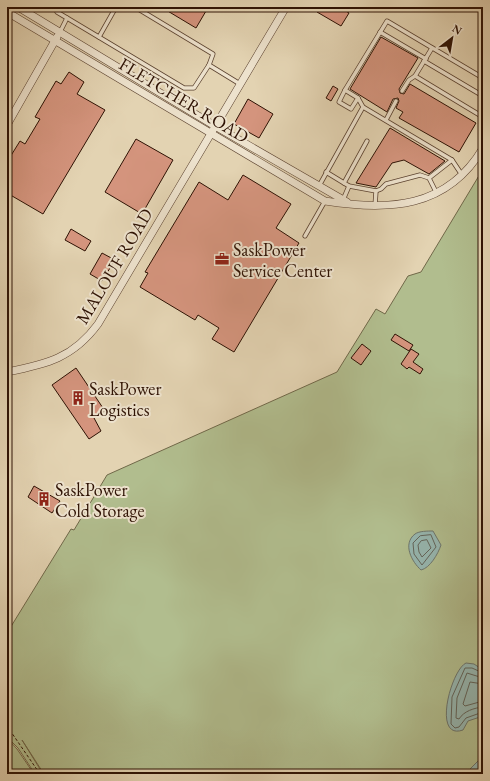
<svg xmlns="http://www.w3.org/2000/svg" width="490" height="781" viewBox="0 0 490 781" font-family="'EB Garamond',serif">
  <rect width="100%" height="100%" fill="#e3d3b2"/>
  <filter id="stains"><feTurbulence type="fractalNoise" baseFrequency=".005" numOctaves="4"/><feColorMatrix values="0 0 0 0 .2 0 0 0 0 .09 0 0 0 0 .02 0 0 0 .5 -.17"/></filter>
  <radialGradient id="worn" r=".72"><stop offset=".6" stop-color="#630" stop-opacity="0"/><stop offset="1" stop-color="#630" stop-opacity=".3"/></radialGradient>
  <g fill="#b1bd8e" stroke="#706849">
    <polygon points="483,169 483,774 44,774 22,740 43,774 35,774 18,748 7,737 7,633 71,529 74,530 107,475 337,372 376,309 385,314 408,276 421,272"/>
    <polygon points="7,738 17,749 34,774 7,774"/>
  </g>
  <g fill="#96b7b1" stroke="#6c756c">
    <path d="M 433,531 L 441,545 C 438,554 430,568 421,570 C 412,562 402,544 415,534 C 419,531 428,531 433,531 Z"/>
    <path d="M 466,663 L 474,664 L 483,670 L 483,716 L 468,721 L 463,730 C 432,741 451,670 466,663 Z"/>
    <polygon points="483,756 483,774 461,774 468,771"/>
  </g>
  <g fill="none" stroke-linecap="round" stroke-linejoin="round">
    <g stroke="#62645a" stroke-width="1">
      <polygon points="431,535 436,547 422,565 414,554 413,543 420,536"/>
      <polygon points="427,540 431,548 422,557 419,552 418,545 421,541"/>
      <polyline points="483,673 472,668 465,668 452,697 451,724 455,728 459,727 466,718 483,712"/>
      <path d="M 483,678 L 467,673 L 457,698 L 456,718 L 459,719 C 464,711 474,708 483,707"/>
      <polyline points="483,684 470,682 463,704 465,706 483,701"/>
    </g>
  </g>
  <g fill="#d4947d" stroke="#2e1204">
    <polygon points="161,7 198,7 206,11 196,28"/>
    <polygon points="320,7 339,7 349,13 341,26 317,12"/>
    <polygon points="381,37 418,58 399,89 400,93 404,94 410,84 476,123 459,152 399,118 403,112 396,108 399,101 398,98 393,99 387,112 350,89"/>
    <polygon points="69,72 84,82 77,94 105,110 43,214 7,193 7,162 20,141 25,144 40,119 35,117 56,81 61,84"/>
    <polygon points="333,86 338,89 331,101 326,98"/>
    <polygon points="248,99 273,114 259,138 234,124"/>
    <polygon points="390,128 445,161 429,174 404,160 392,163 376,187 356,183"/>
    <polygon points="136,139 173,160 142,214 105,192"/>
    <polygon points="243,175 291,204 276,228 299,243 234,352 212,339 219,328 198,315 195,320 140,287 148,273 145,272 199,182 228,200"/>
    <polygon points="71,229 91,241 85,251 65,240"/>
    <polygon points="102,253 115,260 102,281 90,274"/>
    <polygon points="395,334 413,345 409,351 391,340"/>
    <polygon points="362,344 371,351 361,365 351,358"/>
    <polygon points="411,349 419,354 413,362 423,369 420,374 409,367 407,369 401,364"/>
    <polygon points="76,368 105,411 94,418 101,431 89,439 52,385"/>
    <polygon points="34,486 60,501 52,513 28,497"/>
  </g>
  <g fill="none" stroke-linecap="round" stroke-linejoin="round">
    <defs>
      <g id="lane">
        <polyline points="55,7 57,12 184,88 194,88 209,65 213,54 135,7"/>
        <polyline points="60,32 67,18"/>
        <polyline points="380,32 426,59"/>
        <polyline points="99,37 116,7"/>
        <polyline points="432,48 415,76 483,117"/>
        <polyline points="424,61 483,96"/>
        <polyline points="209,65 240,84"/>
        <polyline points="345,90 339,102 351,109 358,98"/>
        <polyline points="402,91 409,80 415,76"/>
        <polyline points="386,120 396,101"/>
        <polyline points="367,141 344,183 349,186 376,191 381,189 386,184 420,175 429,178 436,192"/>
        <polyline points="326,172 344,183"/>
        <polyline points="462,175 452,160 363,107 358,98 345,90 387,21 483,78"/>
        <polyline points="429,178 452,160"/>
        <polyline points="319,186 363,107"/>
        <polyline points="343,200 349,186"/>
        <polyline points="375,206 376,191"/>
        <polyline points="305,236 325,201"/>
      </g>
      <g id="street">
        <polyline points="18,7 215,126 347,202"/>
        <path d="M 7,12 L 325,201 C 388,211 447,209 483,148"/>
        <polyline points="7,125 57,37"/>
        <path d="M 7,372 C 47,364 73,358 98,324 L 286,7"/>
      </g>
    </defs>
    <use href="#lane" stroke="#5b4230" stroke-width="5"/>
    <use href="#street" stroke="#5b4230" stroke-width="8"/>
    <polyline stroke="#2e1204" stroke-width="1" stroke-dasharray="3 2" stroke-linecap="butt" points="7,726 40,774"/>
    <use href="#lane" stroke="#ede2cd" stroke-width="3.5"/>
    <use href="#street" stroke="#ede2cd" stroke-width="7"/>
  </g>
  <defs>
    <symbol id="office-bare" viewBox="-9 -9 18 18"><path d="M-6-3h4V-5.5h4V-3h4V5H-6ZM-1-4.5V-3h2v-1.5ZM-6 0V1H6V0Z" fill="#8f2418" stroke="#ede2cd" stroke-width="2.5" paint-order="stroke"/></symbol>
    <symbol id="building-bare" viewBox="-9 -9 18 18"><path d="M-4-6H4V6H1V3H-1V6H-4ZM-2.5-4.3h1.7v1.8h-1.7ZM.8-4.3h1.7v1.8H.8ZM-2.5-1h1.7V.8h-1.7ZM.8-1h1.7V.8H.8Z" fill="#8f2418" stroke="#ede2cd" stroke-width="2.5" paint-order="stroke"/></symbol>
  </defs>
  <g fill-rule="evenodd">
    <use href="#office-bare" x="212" y="249" width="20" height="20"/>
    <use href="#building-bare" x="68" y="388" width="20" height="20"/>
    <use href="#building-bare" x="34" y="489" width="20" height="20"/>
  </g>
  <g text-anchor="middle" dominant-baseline="central" stroke-width="4" stroke-linejoin="round" paint-order="stroke">
    <g font-size="18" fill="#2e1204" stroke="#ede2cd">
      <text transform="translate(184 100) rotate(31)">FLETCHER ROAD</text>
      <text transform="translate(114 266) rotate(-59)">MALOUF ROAD</text>
    </g>
    <g font-size="18" fill="#2e1204" stroke="#ede2cd" text-anchor="start">
      <text x="233" y="249">SaskPower<tspan x="233" dy="21">Service Center</tspan></text>
      <text x="89" y="388">SaskPower<tspan x="89" dy="21">Logistics</tspan></text>
      <text x="55" y="489">SaskPower<tspan x="55" dy="21">Cold Storage</tspan></text>
    </g>
  </g>
  <rect width="490" height="781" fill="none" stroke="#e3d3b2" stroke-width="24"/>
  <rect x="8" y="8" width="474" height="765" fill="none" stroke="#2e1204" stroke-width="2"/>
  <rect x="12" y="12" width="466" height="757" fill="none" stroke="#2e1204"/>
  <g transform="translate(452 38) rotate(31)" stroke="#ede2cd" stroke-width="3" paint-order="stroke">
  <path d="M0-3L7 15L0 10L-7 15Z" fill="#2e1204"/>
  <text y="-6" font-size="11" font-weight="bold" text-anchor="middle" fill="#2e1204">N</text>
  </g>
  <rect width="100%" height="100%" filter="url(#stains)"/>
  <rect width="100%" height="100%" fill="url(#worn)"/>
</svg>
